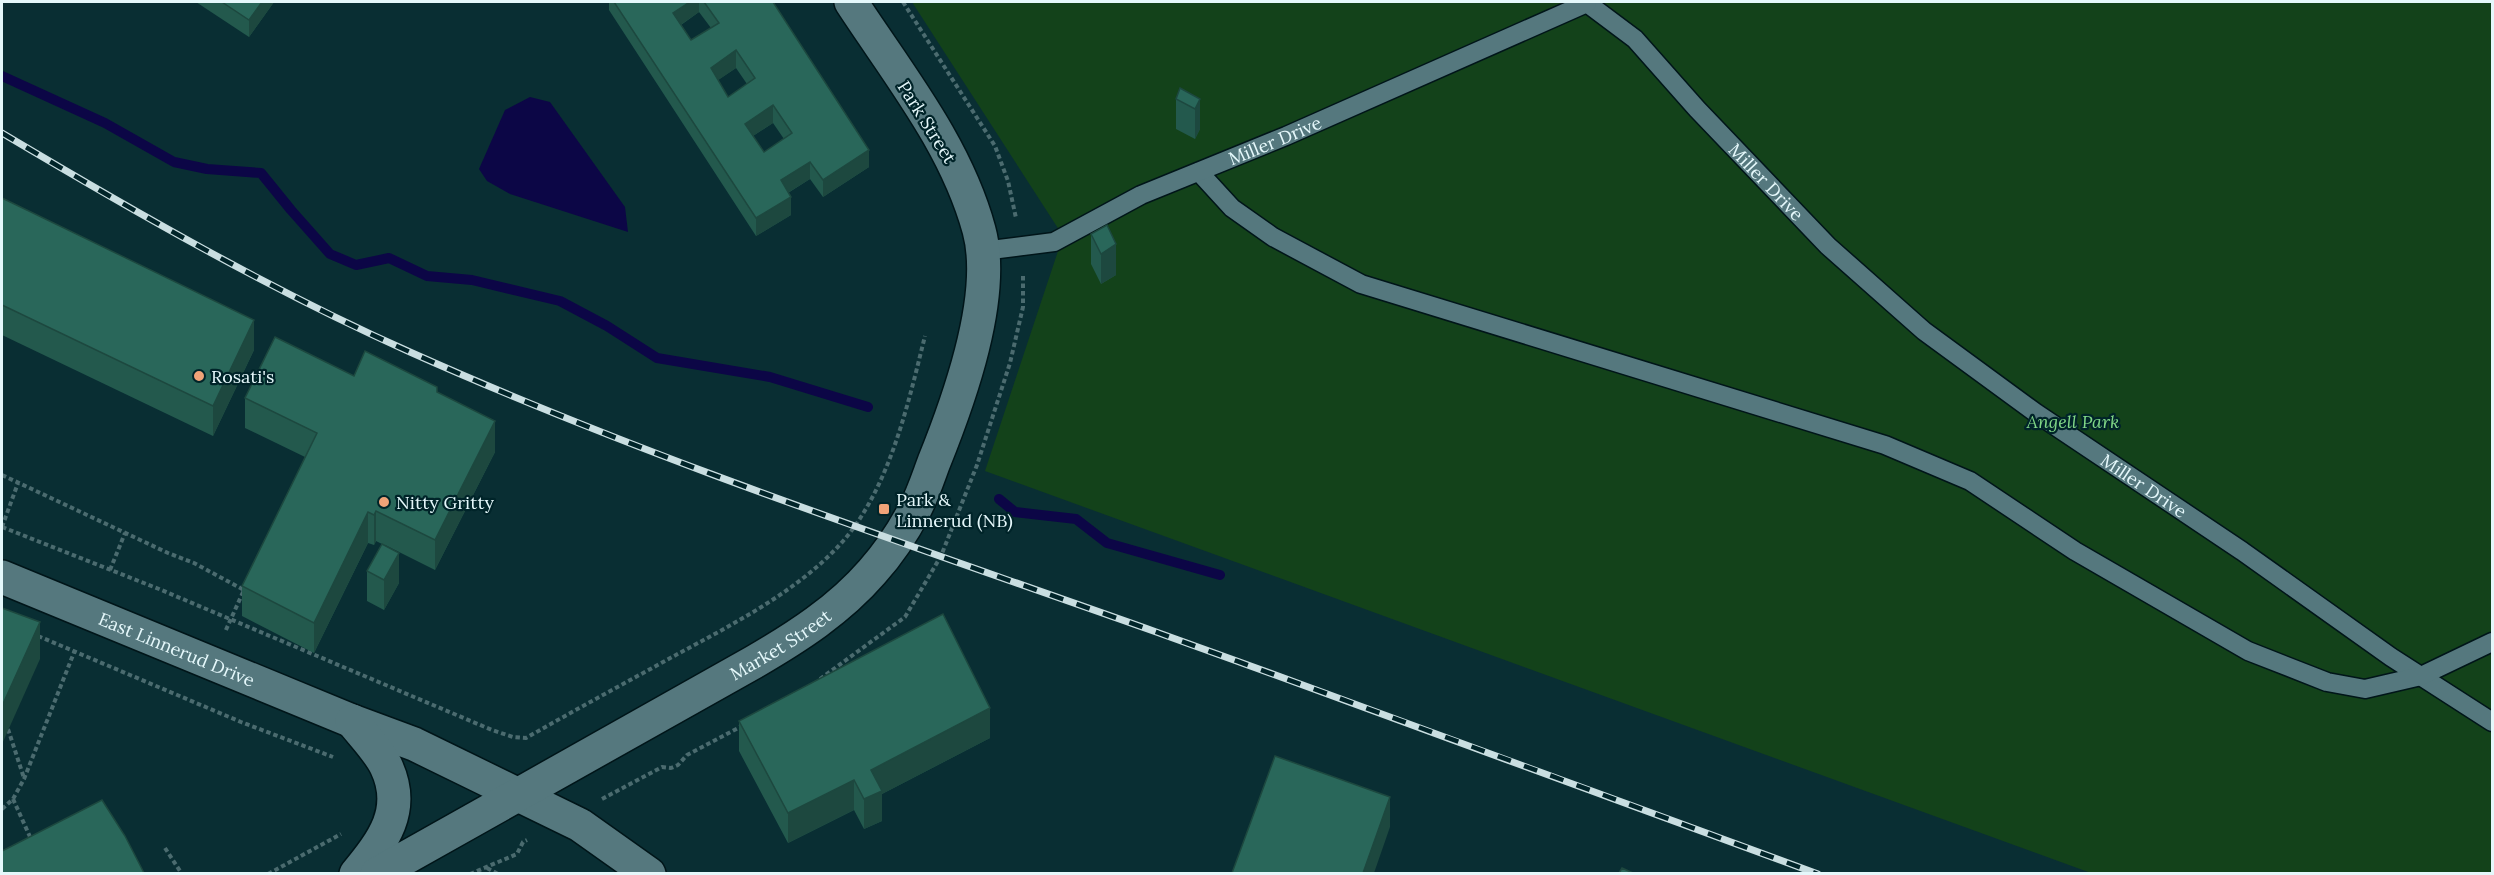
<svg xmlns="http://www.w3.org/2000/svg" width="2494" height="875" viewBox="0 0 2494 875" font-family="Lora,serif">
  <rect width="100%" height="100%" fill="#092e33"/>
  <polygon fill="#13421a" points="912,2 2492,2 2492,873 2091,873 985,471 1063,236"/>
  <polygon fill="#0c0646" points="530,97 550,102 625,207 628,232 510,194 487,181 479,169 505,110"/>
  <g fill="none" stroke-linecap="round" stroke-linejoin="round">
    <g stroke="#0c0646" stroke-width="10">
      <polyline points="2,76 105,123 174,162 207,169 261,173 291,210 330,254 356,265 389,258 427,276 472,280 560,301 607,326 657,358 770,377 868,407"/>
      <polyline points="999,499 1015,512 1076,519 1107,543 1220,575"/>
    </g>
    <defs>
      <g id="service">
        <path id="s1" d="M 1587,3 L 1635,39 L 1697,109 L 1828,246 L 1924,331 L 2036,413 L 2242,551 L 2391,657 L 2492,722"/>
        <polyline points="1199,172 1232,208 1273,237 1361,284 1885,445 1970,481 2075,551 2248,651 2327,682 2365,689 2421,676 2492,642"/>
        <path id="s2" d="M 983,251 L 1054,242 L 1141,195 L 1286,136 L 1587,3"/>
      </g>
      <g id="minor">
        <path id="s3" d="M 2,577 L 352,721 L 414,744 L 580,825 L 649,874"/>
        <path d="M 352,721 C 363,735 378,750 386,766 C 407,810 383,841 356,874"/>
        <path id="s4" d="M 377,874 L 754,662 C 797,637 839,610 872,572 C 889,553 903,532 915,509 C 923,494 928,478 934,462 C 959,400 997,296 979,230 C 956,145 898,74 851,2"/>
      </g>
    </defs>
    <use href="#service" stroke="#001519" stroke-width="21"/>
    <use href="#minor" stroke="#001519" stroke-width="36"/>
    <g stroke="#4b6b6f" stroke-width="4" stroke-dasharray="4.5 3" stroke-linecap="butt">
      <polyline points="903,2 995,146 1008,181 1016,218"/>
      <polyline points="2,475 168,553 194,563 244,590 225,632"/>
      <path d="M 2,527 L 159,589 L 492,730 L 513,737 L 526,738 C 575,710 625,683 674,656 C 735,623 817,582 857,523 C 894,468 909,400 925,336"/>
      <polyline points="2,527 18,483"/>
      <polyline points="110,570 125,533"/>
      <polyline points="38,636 241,722 333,757"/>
      <polyline points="820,679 905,617 941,556 977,465 1010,363 1023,307 1023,273"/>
      <polyline points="8,729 24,778"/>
      <polyline points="13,799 31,839"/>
      <polyline points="602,799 662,767 671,768 678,765 687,755 742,726"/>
      <polyline points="2,809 13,799 24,779 75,650"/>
      <polyline points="165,848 182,874"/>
      <polyline points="487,868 498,874"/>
      <polyline points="268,874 341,834"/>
      <polyline points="470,874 517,854 523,842 527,840"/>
    </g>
    <use href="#service" stroke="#55787e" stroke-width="18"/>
    <use href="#minor" stroke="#55787e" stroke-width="33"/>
    <defs>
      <path id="rail" d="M 2,133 C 135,212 269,289 410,352 C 654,461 908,544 1159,633 C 1379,712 1598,793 1818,874"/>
    </defs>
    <use href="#rail" stroke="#c9dee1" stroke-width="7"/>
    <use href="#rail" stroke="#002429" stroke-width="4.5" stroke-dasharray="14" stroke-linecap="butt"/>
  </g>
  <g fill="#23594d" fill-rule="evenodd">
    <polygon points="196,2 274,2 249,37"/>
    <path d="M 609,2 L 773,2 L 869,167 L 823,197 L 810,179 L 788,193 L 791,215 L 756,236 L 609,10 ZM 699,12 L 711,28 L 691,40 L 681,25 ZM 736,68 L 747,84 L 728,97 L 718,80 ZM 773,123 L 784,139 L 764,152 L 753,136 Z"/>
    <polygon points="1176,99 1200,99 1200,129 1195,139 1176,129"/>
    <polygon points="2,198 254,350 213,436 2,335"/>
    <polygon points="1091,234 1116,275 1101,284 1091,264"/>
    <polygon points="354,376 437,392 495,452 435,570 385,545 399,583 384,610 367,601 367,571 382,544 376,541 374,545 368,543 314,653 242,616 242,586 305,457 245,428 245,398"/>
    <polygon points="739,721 990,738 882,794 882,821 864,829 854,810 788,843 739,751"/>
  </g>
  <g fill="#1d483f">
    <polygon points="262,2 274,2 249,37 249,20"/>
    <polygon points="690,2 699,2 699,12 673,30 673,13"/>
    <polygon points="736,50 736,68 711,85 711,68"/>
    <polygon points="1200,99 1200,129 1195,139 1195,109"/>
    <polygon points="773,105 773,123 745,141 745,124"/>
    <polygon points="869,150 869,167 823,197 823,180"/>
    <polygon points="810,162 810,179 781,197 781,180"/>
    <polygon points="791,197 791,215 756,236 756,218"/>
    <polygon points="1116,244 1116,275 1101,284 1101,254"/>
    <polygon points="254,320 254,350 213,436 213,406"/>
    <polygon points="495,421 495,452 435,570 435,540"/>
    <polygon points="376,511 376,541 374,545 374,515"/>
    <polygon points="368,512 368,543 314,653 314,623"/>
    <polygon points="399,553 399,583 384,610 384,580"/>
    <polygon points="40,622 40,659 2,744 2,706"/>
    <polygon points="990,708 990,738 882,794 882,821 864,829 864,799 871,770"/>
    <polygon points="854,780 854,810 788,843 788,813"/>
    <polygon points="1390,797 1390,827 1374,873 1363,873"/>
  </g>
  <g fill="#29675a" stroke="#1d483f" stroke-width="1.5" fill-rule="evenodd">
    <polygon points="222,2 262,2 249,20"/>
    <path d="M 614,2 L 690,2 L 673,13 L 691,40 L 719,23 L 704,2 L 773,2 L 869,150 L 823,180 L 810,162 L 781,180 L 791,197 L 756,218 ZM 736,50 L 755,78 L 728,97 L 711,68 ZM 773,105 L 792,133 L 764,152 L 745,124 Z"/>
    <polygon points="1180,88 1200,99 1195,109 1176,99"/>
    <polygon points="2,198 254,320 213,406 2,305"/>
    <polygon points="1107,225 1116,244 1101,254 1091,234"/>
    <polygon points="275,337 354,376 365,351 437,387 437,392 495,421 435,540 376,511 374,515 368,512 314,623 242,586 317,433 245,398"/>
    <polygon points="382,544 399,553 384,580 367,571"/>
    <polygon points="2,608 40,622 2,706"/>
    <polygon points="943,614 990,708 871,770 882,791 864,799 854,780 788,813 739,721"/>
    <polygon points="1275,756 1390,797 1363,873 1232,873"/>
    <polygon points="102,800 125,836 144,873 2,873 2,851"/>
    <polygon points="1622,868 1633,873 1619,873"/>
  </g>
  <g fill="#f0a378" stroke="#002429" stroke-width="2">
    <circle cx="199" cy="376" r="6"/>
    <circle cx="384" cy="502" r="6"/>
    <rect x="878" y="503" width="12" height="12" rx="3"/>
  </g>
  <g text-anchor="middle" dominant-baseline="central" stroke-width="4.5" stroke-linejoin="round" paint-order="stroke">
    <g font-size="18" fill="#e5f8fb" stroke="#002429">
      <text transform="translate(927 122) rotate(58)">Park Street</text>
      <text stroke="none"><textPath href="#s2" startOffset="315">Miller Drive</textPath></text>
      <text stroke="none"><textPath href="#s1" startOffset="254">Miller Drive</textPath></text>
      <text stroke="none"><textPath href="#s1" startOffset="740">Miller Drive</textPath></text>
      <text stroke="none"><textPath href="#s4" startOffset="464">Market Street</textPath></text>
      <text stroke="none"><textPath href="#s3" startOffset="189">East Linnerud Drive</textPath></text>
    </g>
    <g font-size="18" fill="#e5f8fb" stroke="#002429" text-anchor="start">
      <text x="211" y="376">Rosati's</text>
      <text x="896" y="499">Park &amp;<tspan x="896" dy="21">Linnerud (NB)</tspan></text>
      <text x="396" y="502">Nitty Gritty</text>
    </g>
    <g font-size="18" font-style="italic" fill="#80d887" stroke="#002429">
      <text x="2073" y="421">Angell Park</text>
    </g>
  </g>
  <rect width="2494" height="875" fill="none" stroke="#e5f8fb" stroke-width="6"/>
</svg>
